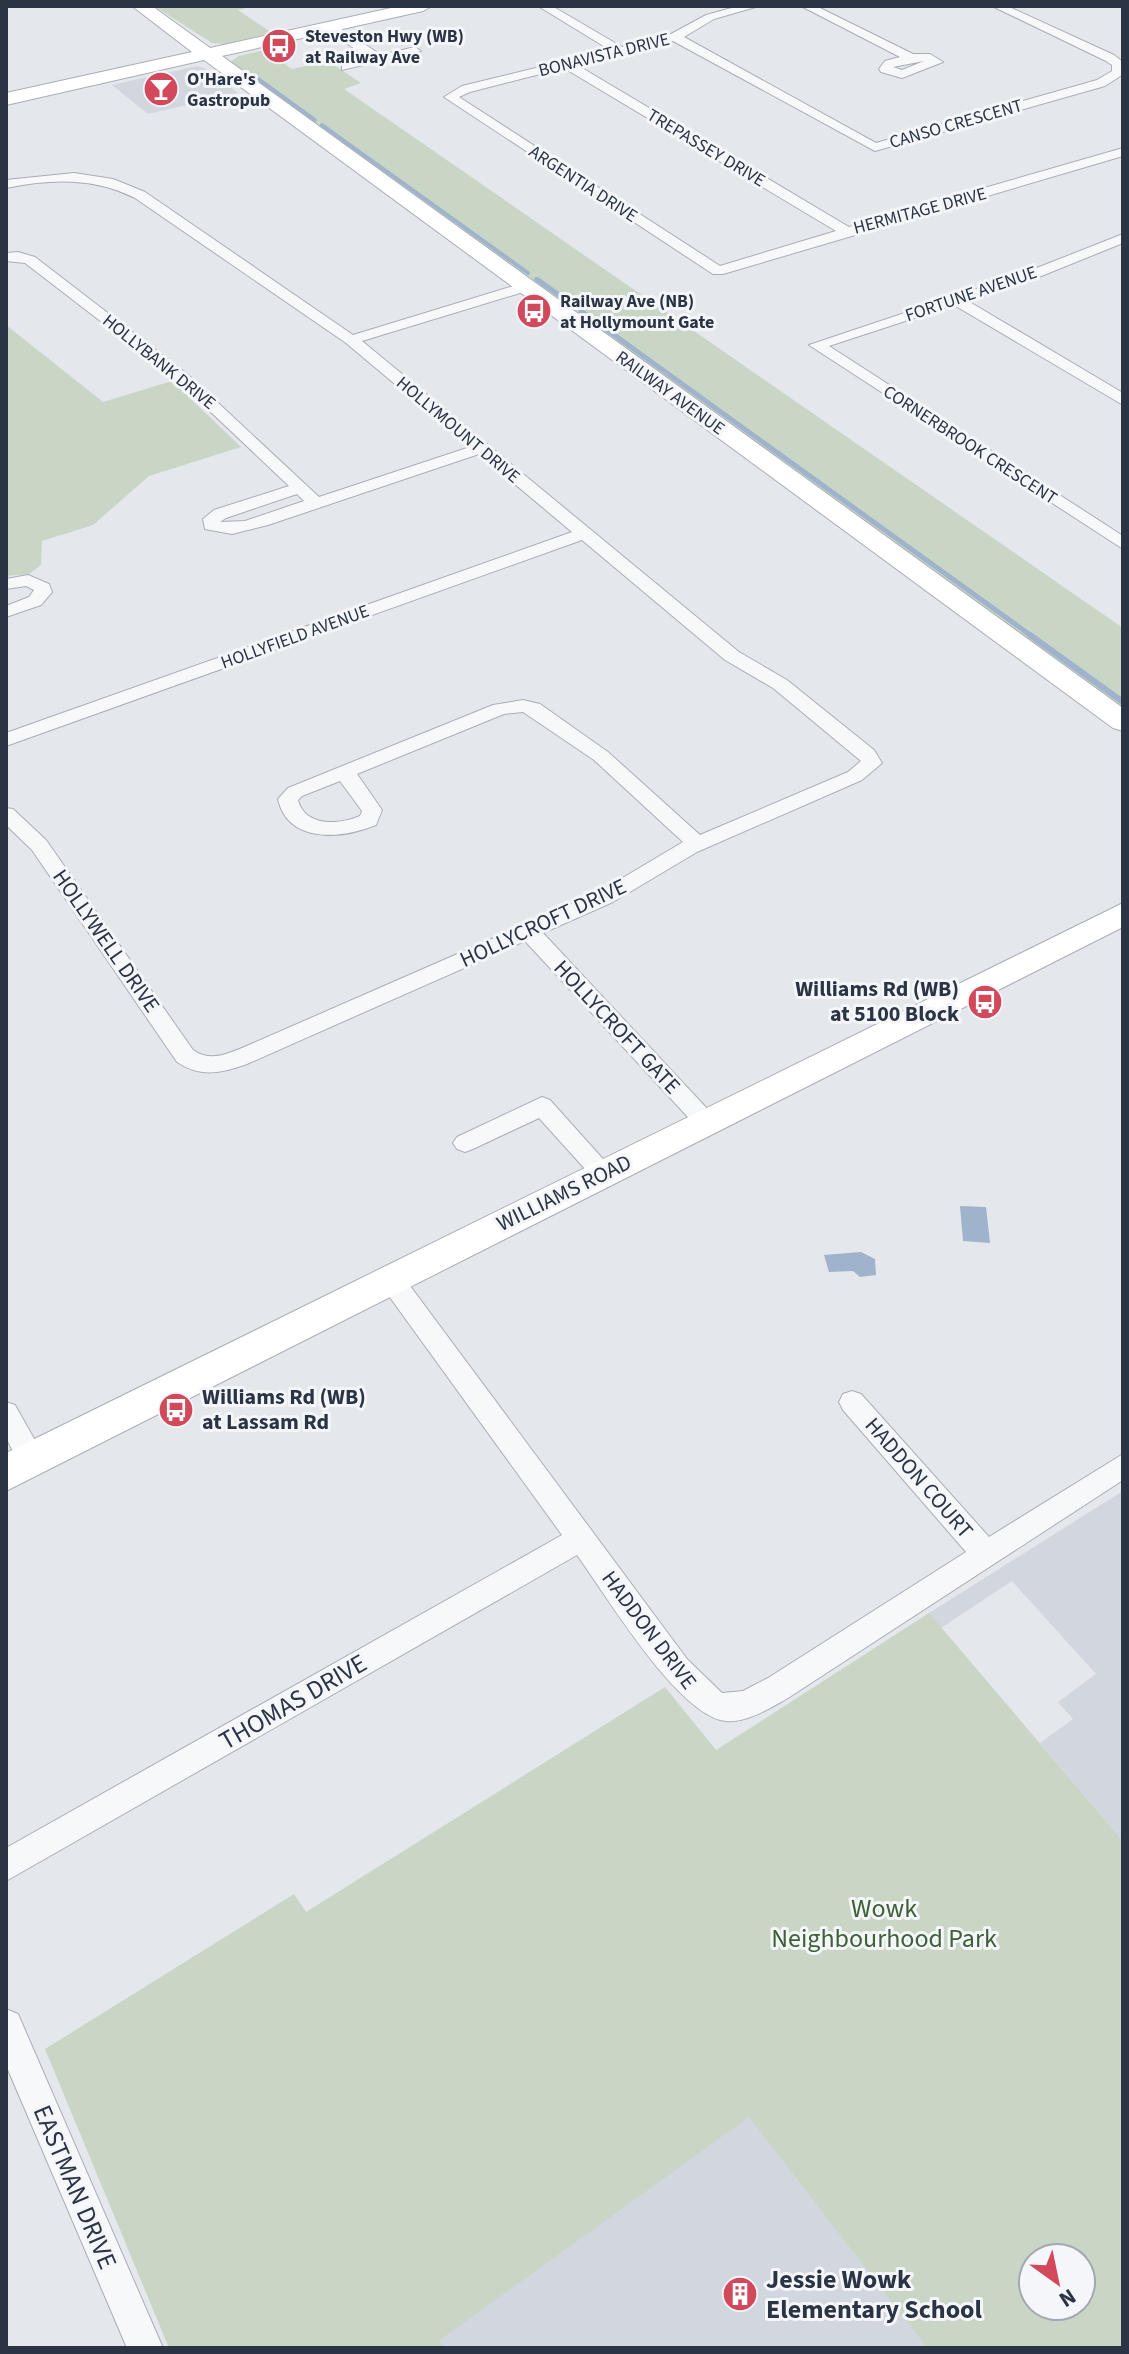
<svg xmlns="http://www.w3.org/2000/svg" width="1129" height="2354" viewBox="0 0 1129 2354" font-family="'Source Sans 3',sans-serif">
  <rect width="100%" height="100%" fill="#e4e7ec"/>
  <g fill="#d2d6de">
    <polygon points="197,66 204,68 238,93 148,114 112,85"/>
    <polygon points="1123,1491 1123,1841 1040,1743 1073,1719 1058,1702 1096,1674 1012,1581 941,1628 929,1613"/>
    <polygon points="749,2116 927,2348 443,2348 439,2340"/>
  </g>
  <g fill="#c9d6c5" fill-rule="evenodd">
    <polygon points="154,6 254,6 238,10 272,33 225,44 212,43"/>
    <polygon points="264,50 292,69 328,61 361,83 344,89 1123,628 1123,710 230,62 239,56"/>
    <polygon points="6,325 103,402 172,381 241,447 149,476 93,525 42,541 41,565 29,574 6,576"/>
    <path d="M 929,1613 L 1123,1841 L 1123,2348 L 927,2348 L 749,2117 L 440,2340 L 443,2348 L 169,2348 L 45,2049 L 294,1894 L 306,1912 L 665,1687 L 716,1750 ZM 1033,2258 L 1081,2258 L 1081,2306 L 1033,2306 Z"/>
  </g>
  <g fill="#9fb4cc">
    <polygon points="960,1206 986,1207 990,1243 963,1241"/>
    <polygon points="861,1252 875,1259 876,1275 860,1277 853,1271 829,1272 824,1255"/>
  </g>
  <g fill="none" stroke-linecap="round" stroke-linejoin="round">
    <g stroke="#9fb4cc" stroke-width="4">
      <polyline points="257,78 315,120"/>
      <polyline points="322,125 528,273"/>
      <polyline points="536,279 541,282"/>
    </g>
    <g stroke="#9fb4cc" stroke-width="5">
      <polyline points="538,280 573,305"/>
      <polyline points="581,311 1033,637"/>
    </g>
    <polyline stroke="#9fb4cc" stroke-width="6" points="1030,635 1123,702"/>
    <defs>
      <g id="street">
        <path d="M 538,6 L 552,6 L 622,47 L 671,34 L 706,15 L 739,6 L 759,6 L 714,19 L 684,37 L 876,143 L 1097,80 L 1112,71 L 1112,65 L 1106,61 L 992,6 L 1007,6 L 1114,55 L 1123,62 L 1122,75 L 1105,86 L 875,151 L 673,41 L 577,65 L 849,227 L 1123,148 L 1123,156 L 723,274 L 713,274 L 444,97 L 462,86 L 610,50 ZM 564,68 L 836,231 L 720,266 L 459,97 L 470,92 Z"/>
        <path d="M 801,6 L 816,6 L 913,54 L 930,54 L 943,62 L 902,78 L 881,72 L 879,69 L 885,61 L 900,57 ZM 924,61 L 902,70 L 893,67 Z"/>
        <polygon points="326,24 334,24 381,55 415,47 421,51 342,70 342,64 369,58 326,30"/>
        <path d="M 74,173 L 113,179 L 145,192 L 353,335 L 520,284 L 530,284 L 530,290 L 362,341 L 739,652 L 787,680 L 874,750 L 882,763 L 862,780 L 697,852 L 613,902 L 543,933 L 714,1116 L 718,1122 L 714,1128 L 706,1131 L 698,1128 L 525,941 L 247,1064 C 222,1073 200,1078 177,1062 L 32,850 L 6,825 L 6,808 L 13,809 L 46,840 L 193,1050 C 211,1063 230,1053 249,1045 L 599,892 L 683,842 L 594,760 L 523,712 L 504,714 L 357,774 L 382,810 L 376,825 C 342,839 288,844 278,799 L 288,788 L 493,705 L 523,700 L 540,704 L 608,752 L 700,835 L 848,772 L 861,761 L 773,688 L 725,660 L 582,540 L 6,746 L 6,733 L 572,532 L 479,454 L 268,525 L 232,534 L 205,529 L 203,519 L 214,510 L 289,486 L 177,380 L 25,263 L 6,261 L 6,253 L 18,252 L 35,257 L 187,374 L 319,497 L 470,447 L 346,343 L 135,198 C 93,177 51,179 6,188 L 6,180 ZM 297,494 L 304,501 L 245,521 L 220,522 L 226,518 ZM 340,781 L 362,811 L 360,816 C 339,825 305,827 298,800 L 302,796 Z"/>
        <polygon points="1123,234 1123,243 1034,279 968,301 1123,393 1123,405 954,305 829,346 1123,536 1123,549 809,345 1024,273"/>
        <polygon points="28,575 49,584 52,592 41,605 6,617 6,606 29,597 34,590 26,586 6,589 6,579"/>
        <polygon points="542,1097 550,1100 611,1168 615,1174 611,1180 603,1183 595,1180 539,1118 473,1149 465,1152 457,1149 453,1143 457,1137"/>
        <path d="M 390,1268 L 399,1271 L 687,1659 L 722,1693 L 743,1691 L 768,1678 L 966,1552 L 843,1410 L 839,1402 L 843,1394 L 852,1391 L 861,1394 L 989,1537 L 1123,1454 L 1123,1480 L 788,1698 C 770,1708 747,1723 726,1721 C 679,1717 606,1595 577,1555 L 6,1881 L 6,1848 L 562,1535 L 381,1285 L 377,1278 L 381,1271 Z"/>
        <polygon points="6,1402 15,1405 46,1460 42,1468 32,1472 22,1468 6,1438"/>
        <polygon points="6,2009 18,2014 163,2348 127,2348 6,2065"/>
      </g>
      <g id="secondary">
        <polygon points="132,6 152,6 210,48 400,6 432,6 423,11 222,56 1123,708 1123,731 1113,728 204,60 6,105 6,93 192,52"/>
        <polygon points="1123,903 1123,927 6,1491 6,1453"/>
      </g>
    </defs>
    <use href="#street" stroke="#a9aeb7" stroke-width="2"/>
    <use href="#secondary" stroke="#a9aeb7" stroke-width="2"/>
    <use href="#street" fill="#f7f8fa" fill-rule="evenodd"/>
    <use href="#secondary" fill="#fff" fill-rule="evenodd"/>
  </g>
  <defs>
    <symbol id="bus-disc" viewBox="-11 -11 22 22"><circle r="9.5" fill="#d1495b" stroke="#f4f6f9"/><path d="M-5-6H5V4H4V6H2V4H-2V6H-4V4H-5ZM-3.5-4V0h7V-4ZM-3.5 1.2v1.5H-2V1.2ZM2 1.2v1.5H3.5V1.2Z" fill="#fff"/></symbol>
    <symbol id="bar-disc" viewBox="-11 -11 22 22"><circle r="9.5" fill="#d1495b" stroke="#f4f6f9"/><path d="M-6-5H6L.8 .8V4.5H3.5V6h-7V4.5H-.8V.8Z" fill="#fff"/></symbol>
    <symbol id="building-disc" viewBox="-11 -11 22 22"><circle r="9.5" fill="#d1495b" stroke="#f4f6f9"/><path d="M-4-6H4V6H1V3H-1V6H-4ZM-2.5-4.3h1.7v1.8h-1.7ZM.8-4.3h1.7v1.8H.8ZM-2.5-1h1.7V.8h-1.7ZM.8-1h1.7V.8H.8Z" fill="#fff"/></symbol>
  </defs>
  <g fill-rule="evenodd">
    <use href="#bus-disc" x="259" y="26" width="40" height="40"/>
    <use href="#bar-disc" x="141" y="69" width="40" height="40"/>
    <use href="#bus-disc" x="514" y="291" width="40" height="40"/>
    <use href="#bus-disc" x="965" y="982" width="40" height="40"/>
    <use href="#bus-disc" x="156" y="1390" width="40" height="40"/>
    <use href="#building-disc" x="720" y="2274" width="40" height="40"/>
  </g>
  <g text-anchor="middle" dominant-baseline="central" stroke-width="6" stroke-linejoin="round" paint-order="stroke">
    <g font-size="18" font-weight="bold" fill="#2b3445" stroke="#f4f6f9" text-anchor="start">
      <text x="305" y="36">Steveston Hwy (WB)<tspan x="305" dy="21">at Railway Ave</tspan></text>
      <text x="187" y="79">O'Hare's<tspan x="187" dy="21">Gastropub</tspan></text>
      <text x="560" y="301">Railway Ave (NB)<tspan x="560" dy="21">at Hollymount Gate</tspan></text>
    </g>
    <g font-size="18" fill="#2b3445" stroke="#f4f6f9">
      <text transform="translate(604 55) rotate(-14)">BONAVISTA DRIVE</text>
      <text transform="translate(956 124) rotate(-16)">CANSO CRESCENT</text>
      <text transform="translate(706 148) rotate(31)">TREPASSEY DRIVE</text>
      <text transform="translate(583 184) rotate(33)">ARGENTIA DRIVE</text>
      <text transform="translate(920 211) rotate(-15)">HERMITAGE DRIVE</text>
      <text transform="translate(971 294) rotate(-19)">FORTUNE AVENUE</text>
      <text transform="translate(159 362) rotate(39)">HOLLYBANK DRIVE</text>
      <text transform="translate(670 393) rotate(36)">RAILWAY AVENUE</text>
      <text transform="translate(458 430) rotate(40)">HOLLYMOUNT DRIVE</text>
      <text transform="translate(970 445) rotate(33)">CORNERBROOK CRESCENT</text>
      <text transform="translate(295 637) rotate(-20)">HOLLYFIELD AVENUE</text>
    </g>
    <g font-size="22" fill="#2b3445" stroke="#f4f6f9">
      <text transform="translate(543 923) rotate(-25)">HOLLYCROFT DRIVE</text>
      <text transform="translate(106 941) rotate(55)">HOLLYWELL DRIVE</text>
      <text transform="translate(617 1027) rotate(47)">HOLLYCROFT GATE</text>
      <text transform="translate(564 1193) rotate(-26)">WILLIAMS ROAD</text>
      <text transform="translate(919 1478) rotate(49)">HADDON COURT</text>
      <text transform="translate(649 1630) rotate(53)">HADDON DRIVE</text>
    </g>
    <g font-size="22" font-weight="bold" fill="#2b3445" stroke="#f4f6f9" text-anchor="end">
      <text x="959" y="989">Williams Rd (WB)<tspan x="959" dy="25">at 5100 Block</tspan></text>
      <text x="202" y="1397" text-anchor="start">Williams Rd (WB)<tspan x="202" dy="25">at Lassam Rd</tspan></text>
    </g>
    <g font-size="26" fill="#2b3445" stroke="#f4f6f9">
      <text transform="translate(293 1702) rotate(-30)">THOMAS DRIVE</text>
      <text transform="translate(75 2187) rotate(67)">EASTMAN DRIVE</text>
    </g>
    <g font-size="26" fill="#3f6138" stroke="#f4f6f9">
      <text x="884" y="1908">Wowk<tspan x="884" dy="30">Neighbourhood Park</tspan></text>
    </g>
    <g font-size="26" font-weight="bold" fill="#2b3445" stroke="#f4f6f9" text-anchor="start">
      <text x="766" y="2279">Jessie Wowk<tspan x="766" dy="30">Elementary School</tspan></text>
    </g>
  </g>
  <rect width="1129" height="2354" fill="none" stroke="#2b3445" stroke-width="16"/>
  <g transform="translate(1057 2282) rotate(147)"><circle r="38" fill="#f4f6f9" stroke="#a4a8b1" stroke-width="2"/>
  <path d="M0-6L14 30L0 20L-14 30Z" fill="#d1495b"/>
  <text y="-12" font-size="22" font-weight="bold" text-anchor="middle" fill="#2b3445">N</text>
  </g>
</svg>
